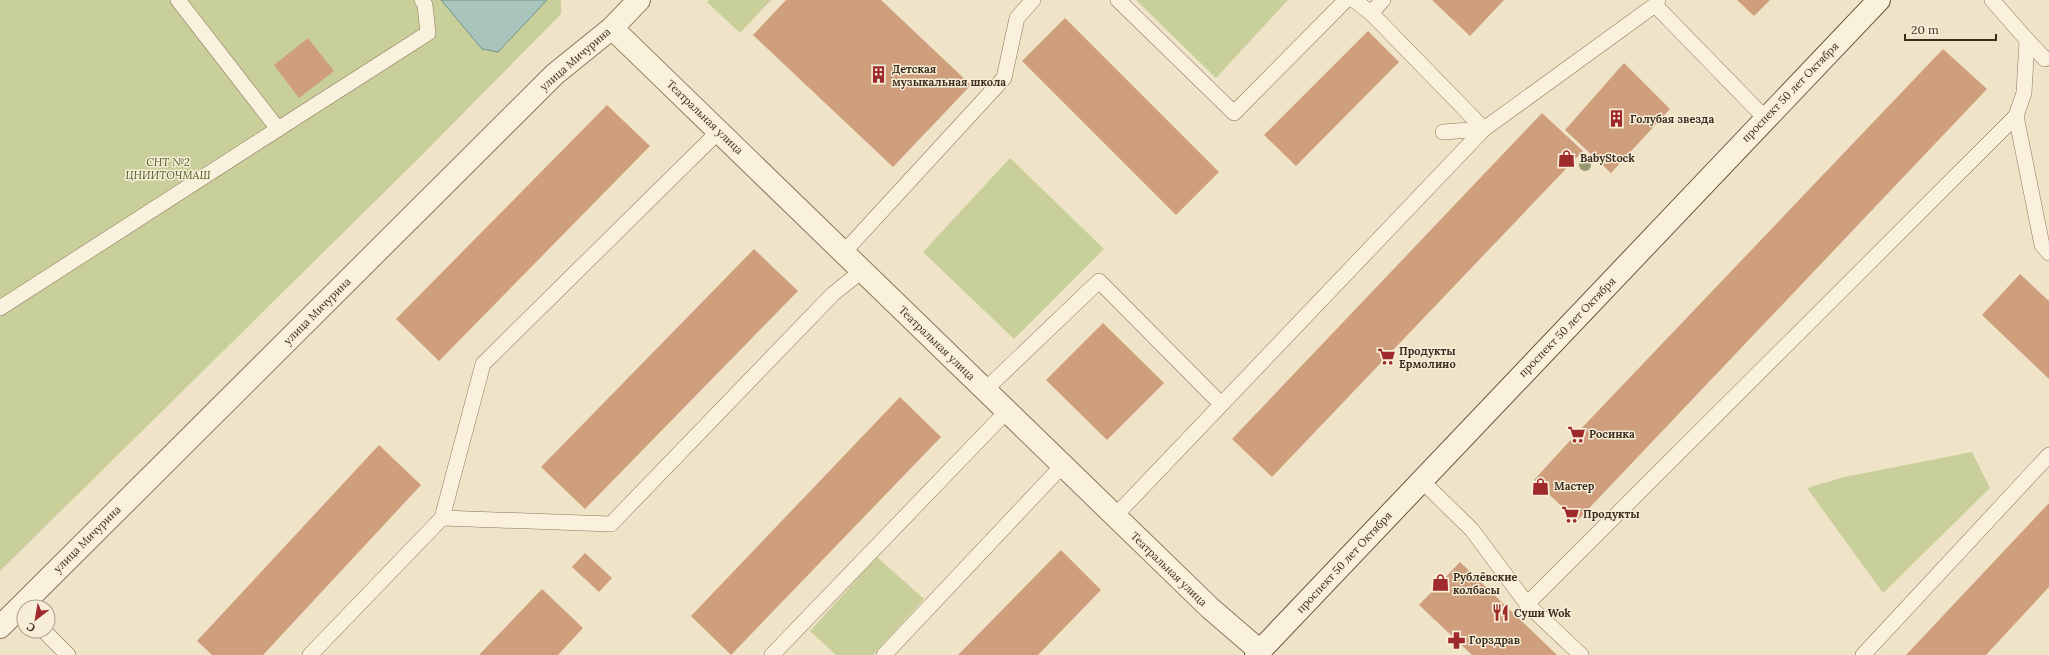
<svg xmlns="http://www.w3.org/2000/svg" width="2049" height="655" viewBox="0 0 2049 655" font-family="Lora,serif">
  <rect width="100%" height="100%" fill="#f0e4c8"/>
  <g fill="#c9cf9b">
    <polygon points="0,0 441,0 482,49 498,52 547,0 561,0 561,14 421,156 0,571"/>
    <polygon points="709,0 771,0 740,33 707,2"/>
    <polygon points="1136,0 1288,0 1216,78"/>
    <polygon points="1010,158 1104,249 1014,339 923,252"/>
    <polygon points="1972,452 1990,488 1883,593 1807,488 1844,477"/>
    <polygon points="877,557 924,599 873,655 836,655 810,631"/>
  </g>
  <polygon fill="#a9c4bc" stroke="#6f938a" points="441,0 547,0 498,52 482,49"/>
  <g fill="#cf9f7d">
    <polygon points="786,0 881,0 971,85 893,167 753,35"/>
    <polygon points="1432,0 1504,0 1470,36"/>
    <polygon points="1737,0 1770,0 1754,16"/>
    <polygon points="1065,18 1219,172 1176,215 1022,61"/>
    <polygon points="1368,31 1399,62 1296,166 1264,135"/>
    <polygon points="308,38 334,71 299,98 274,65"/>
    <polygon points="1943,49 1987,89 1577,521 1534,480 1576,434"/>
    <polygon points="1624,63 1670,109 1611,173 1565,130"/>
    <polygon points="607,105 650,146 439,361 396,319"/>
    <polygon points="1542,113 1583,151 1272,477 1232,439"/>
    <polygon points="754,249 798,291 585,509 541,467"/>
    <polygon points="2020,274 2049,301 2049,379 1982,315"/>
    <polygon points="1103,323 1164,383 1107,440 1046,380"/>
    <polygon points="900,397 941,437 731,655 691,616"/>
    <polygon points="379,445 421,485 263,655 212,655 197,641"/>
    <polygon points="2049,503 2049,587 1986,655 1906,655"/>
    <polygon points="1061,550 1101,590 1038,655 958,655"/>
    <polygon points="585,553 612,578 599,592 572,567"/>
    <polygon points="1460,562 1557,655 1472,655 1419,605"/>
    <polygon points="542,589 583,628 558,655 479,655"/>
  </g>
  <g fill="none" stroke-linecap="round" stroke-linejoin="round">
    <defs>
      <g id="lane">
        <polyline points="178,0 278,129 428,33 425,5 422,0"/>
        <polyline points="1118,0 1234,113 1346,0"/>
        <polyline points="1354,0 1371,13 1383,0"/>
        <polyline points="1658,0 1655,5 1765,118"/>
        <polyline points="1992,0 2027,40 2024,93 2016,116 2042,245 2049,253"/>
        <polyline points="2027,40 2045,59"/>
        <polyline points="1443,132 1484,129 1655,5"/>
        <polyline points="844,252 1004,78 1017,18 1033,0"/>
        <polyline points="0,308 278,129"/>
        <polyline points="985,390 1099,281 1221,404"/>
        <polyline points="1421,480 1472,530 1527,604 1581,655"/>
        <polyline points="1115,516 1484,129 1371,13"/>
        <polyline points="442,518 611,524 833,294 863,270"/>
        <polyline points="1527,604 2016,116"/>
        <polyline points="44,631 68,655"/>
        <polyline points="310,655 442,518 483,364 719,131"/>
        <polyline points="772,655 1007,411"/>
        <polyline points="884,655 1062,466"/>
        <polyline points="1863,655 2049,455"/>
      </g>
      <g id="street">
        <polyline points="612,28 1210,608 1260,651"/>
        <polyline points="0,627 555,74 612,28 639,0"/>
      </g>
      <polyline id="secondary" points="1256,655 1879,0"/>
    </defs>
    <use href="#lane" stroke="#8d765c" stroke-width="16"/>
    <use href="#street" stroke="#8d765c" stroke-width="24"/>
    <use href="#secondary" stroke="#6f573f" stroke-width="24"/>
    <use href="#lane" stroke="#faf1dc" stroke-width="15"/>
    <use href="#street" stroke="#faf1dc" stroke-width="22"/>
    <use href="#secondary" stroke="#faf1dc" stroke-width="22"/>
  </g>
  <circle fill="#96986f" cx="1585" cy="165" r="6"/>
  <defs>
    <symbol id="building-bare" viewBox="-9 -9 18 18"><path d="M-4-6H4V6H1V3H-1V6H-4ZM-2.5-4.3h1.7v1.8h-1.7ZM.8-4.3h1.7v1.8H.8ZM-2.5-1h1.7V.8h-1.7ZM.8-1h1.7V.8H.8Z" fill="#9e2a2b" stroke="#f7eed8" stroke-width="2.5" paint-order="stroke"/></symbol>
    <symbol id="shop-bare" viewBox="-9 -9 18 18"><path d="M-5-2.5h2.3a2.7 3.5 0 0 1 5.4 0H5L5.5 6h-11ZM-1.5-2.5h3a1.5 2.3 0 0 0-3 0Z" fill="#9e2a2b" stroke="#f7eed8" stroke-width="2.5" paint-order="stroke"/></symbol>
    <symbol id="supermarket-bare" viewBox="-9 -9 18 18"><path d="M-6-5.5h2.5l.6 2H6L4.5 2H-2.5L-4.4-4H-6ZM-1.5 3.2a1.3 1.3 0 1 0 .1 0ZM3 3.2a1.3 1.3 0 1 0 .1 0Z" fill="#9e2a2b" stroke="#f7eed8" stroke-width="2.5" paint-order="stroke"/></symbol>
    <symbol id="restaurant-bare" viewBox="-9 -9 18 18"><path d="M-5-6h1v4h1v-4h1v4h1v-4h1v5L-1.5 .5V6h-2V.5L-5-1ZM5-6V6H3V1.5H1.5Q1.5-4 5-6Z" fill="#9e2a2b" stroke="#f7eed8" stroke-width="2.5" paint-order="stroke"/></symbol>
    <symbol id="pharmacy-bare" viewBox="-9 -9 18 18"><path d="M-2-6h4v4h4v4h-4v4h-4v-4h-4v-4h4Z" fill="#9e2a2b" stroke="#f7eed8" stroke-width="2.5" paint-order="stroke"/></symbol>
  </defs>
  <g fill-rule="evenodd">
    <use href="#building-bare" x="866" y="62" width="25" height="25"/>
    <use href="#building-bare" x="1604" y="106" width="25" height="25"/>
    <use href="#shop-bare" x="1554" y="146" width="25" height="25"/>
    <use href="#supermarket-bare" x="1374" y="344" width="25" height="25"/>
    <use href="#supermarket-bare" x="1564" y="422" width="25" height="25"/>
    <use href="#shop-bare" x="1528" y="474" width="25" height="25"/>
    <use href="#supermarket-bare" x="1558" y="502" width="25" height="25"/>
    <use href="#shop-bare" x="1428" y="570" width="25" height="25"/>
    <use href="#restaurant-bare" x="1488" y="600" width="25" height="25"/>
    <use href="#pharmacy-bare" x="1444" y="628" width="25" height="25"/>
  </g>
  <g text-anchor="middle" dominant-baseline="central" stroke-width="3" stroke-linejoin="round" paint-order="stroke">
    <g font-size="11" fill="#3d2e20" stroke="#f7eed8">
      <text transform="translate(575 59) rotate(-41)">улица Мичурина</text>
      <text transform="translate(1790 92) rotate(-46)">проспект 50 лет Октября</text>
      <text transform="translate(705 117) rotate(44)">Театральная улица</text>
      <text transform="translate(317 311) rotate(-45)">улица Мичурина</text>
      <text transform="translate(1567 327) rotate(-46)">проспект 50 лет Октября</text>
      <text transform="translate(937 343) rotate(44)">Театральная улица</text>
      <text transform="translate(87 539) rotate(-45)">улица Мичурина</text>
      <text transform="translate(1344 562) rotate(-47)">проспект 50 лет Октября</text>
      <text transform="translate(1169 569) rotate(44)">Театральная улица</text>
    </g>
    <g font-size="11" font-weight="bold" fill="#3d2e20" stroke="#f7eed8" text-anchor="start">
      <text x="892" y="69">Детская<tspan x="892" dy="13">музыкальная школа</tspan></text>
      <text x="1630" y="119">Голубая звезда</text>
      <text x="1580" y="158">BabyStock</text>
      <text x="1399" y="351">Продукты<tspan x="1399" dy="13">Ермолино</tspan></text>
      <text x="1589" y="434">Росинка</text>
      <text x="1554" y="486">Мастер</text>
      <text x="1583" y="514">Продукты</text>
      <text x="1453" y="577">Рублёвские<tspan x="1453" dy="13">колбасы</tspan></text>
      <text x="1514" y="613">Суши Wok</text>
      <text x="1469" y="640">Горздрав</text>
    </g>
    <g font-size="11" font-style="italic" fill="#4d5a26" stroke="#f7eed8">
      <text x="168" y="162">СНТ №2<tspan x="168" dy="13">ЦНИИТОЧМАШ</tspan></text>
    </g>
  </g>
  <g transform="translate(36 619) rotate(211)"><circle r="19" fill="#f7eed8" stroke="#ada18e"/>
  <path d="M0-3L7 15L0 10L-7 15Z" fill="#9e2a2b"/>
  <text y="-6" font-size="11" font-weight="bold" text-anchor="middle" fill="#3d2e20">С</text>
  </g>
  <path d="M1905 34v6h91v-6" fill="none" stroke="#3d2e20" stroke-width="2"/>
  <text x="1911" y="34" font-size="12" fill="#3d2e20" stroke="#f7eed8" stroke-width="3" paint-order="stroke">20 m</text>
</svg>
